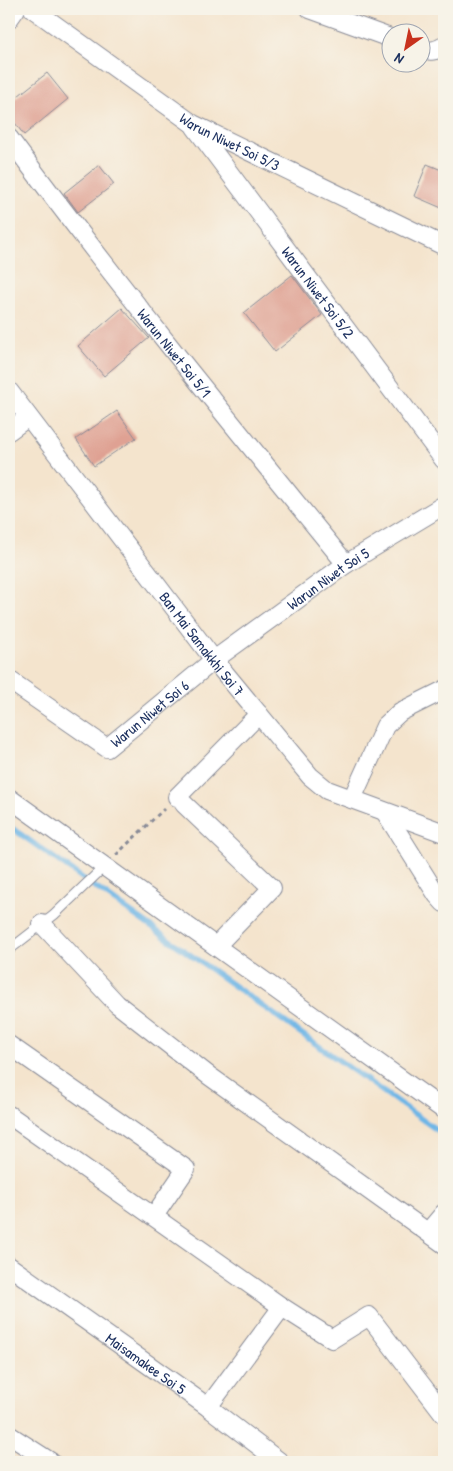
<svg xmlns="http://www.w3.org/2000/svg" width="453" height="1471" viewBox="0 0 453 1471" font-family="'Patrick Hand',sans-serif">
  <rect width="100%" height="100%" fill="#f7f3e8"/>
  <filter id="ink" filterUnits="userSpaceOnUse"><feTurbulence type="fractalNoise" baseFrequency=".02" numOctaves="2"/><feDisplacementMap in="SourceGraphic" scale="10" xChannelSelector="R" yChannelSelector="G"/><feConvolveMatrix kernelMatrix="1 2 1 2 8 2 1 2 1" color-interpolation-filters="sRGB"/></filter>
  <filter id="wash" filterUnits="userSpaceOnUse"><feTurbulence type="fractalNoise" baseFrequency=".0096" numOctaves="4" result="noise"/><feDisplacementMap in="SourceGraphic" scale="20" xChannelSelector="R" yChannelSelector="G"/><feGaussianBlur stdDeviation="1.12" result="paint"/><feColorMatrix in="noise" values="0 0 0 0 0 0 0 0 0 0 0 0 0 0 0 0 0 1.4 0 .05"/><feComposite in="paint" operator="in"/></filter>
  <g filter="url(#wash)">
    <rect width="100%" height="100%" fill="#f4e4cd"/>
    <g fill="none" stroke-linecap="round" stroke-linejoin="round">
      <polyline stroke="#6eb6e6" stroke-width="5.5" points="9,826 444,1135"/>
    </g>
    <g id="blocks">
      <g fill="#dfa193">
        <polygon points="47,73 68,99 24,135 9,115 9,103"/>
        <polygon points="427,164 444,171 444,209 414,196"/>
        <polygon points="99,165 114,184 78,212 64,193"/>
        <polygon points="292,275 322,315 275,352 244,313"/>
        <polygon points="122,308 149,338 104,376 78,346"/>
        <polygon points="117,411 136,438 94,466 76,439"/>
      </g>
    </g>
  </g>
  <g filter="url(#ink)">
    <use href="#blocks" fill-opacity="0" stroke="#888a96" stroke-width="1"/>
    <g fill="none" stroke-linecap="round" stroke-linejoin="round">
      <defs>
        <polyline id="service" points="9,950 54,915 105,866"/>
        <g id="minor">
          <path id="s1" d="M 33,9 L 193,124 L 444,246"/>
          <polyline points="310,9 390,38"/>
          <polyline points="9,19 16,9"/>
          <path d="M 420,49 C 430,52 436,51 444,46"/>
          <path id="s2" d="M 195,127 L 444,460"/>
          <path id="s3" d="M 9,138 C 117,284 232,424 346,564"/>
          <path id="s4" d="M 9,391 L 214,660 L 310,776 L 327,790 L 444,833"/>
          <polyline points="9,431 28,417"/>
          <path id="s5" d="M 9,680 L 107,748 L 214,660 L 346,564 L 444,505"/>
          <polyline points="177,797 259,714"/>
          <polyline points="9,798 444,1110"/>
          <polyline points="352,799 385,726 400,712 444,690"/>
          <polyline points="184,804 272,888 216,946"/>
          <polyline points="385,812 437,895 444,903"/>
          <polyline points="42,924 117,1004 208,1075 444,1244"/>
          <polyline points="9,1045 186,1169 154,1216"/>
          <polyline points="9,1115 282,1307 332,1339 369,1316 444,1414"/>
          <polyline points="428,1232 444,1213"/>
          <path id="s6" d="M 9,1266 L 208,1407 L 280,1462"/>
          <polyline points="208,1407 282,1307"/>
          <polyline points="9,1435 51,1462"/>
        </g>
      </defs>
      <use href="#service" stroke="#888a96" stroke-width="11"/>
      <use href="#minor" stroke="#888a96" stroke-width="20"/>
      <polyline stroke="#888a96" stroke-width="3" stroke-dasharray="4 4" stroke-linecap="butt" points="116,855 164,809"/>
      <use href="#service" stroke="#fff" stroke-width="9"/>
      <use href="#minor" stroke="#fff" stroke-width="18"/>
    </g>
  </g>
  <g text-anchor="middle" dominant-baseline="central" stroke-width="5" stroke-linejoin="round" paint-order="stroke">
    <g font-size="15" fill="#1b2f5e" stroke="#f7f3e8">
      <text stroke="none"><textPath href="#s1" startOffset="238">Warun Niwet Soi 5/3</textPath></text>
      <text stroke="none"><textPath href="#s2" startOffset="206">Warun Niwet Soi 5/2</textPath></text>
      <text stroke="none"><textPath href="#s3" startOffset="271">Warun Niwet Soi 5/1</textPath></text>
      <text stroke="none"><textPath href="#s5" startOffset="398">Warun Niwet Soi 5</textPath></text>
      <text stroke="none"><textPath href="#s4" startOffset="318">Ban Mai Samakkhi Soi 7</textPath></text>
      <text stroke="none"><textPath href="#s5" startOffset="174">Warun Niwet Soi 6</textPath></text>
      <text stroke="none"><textPath href="#s6" startOffset="168">Maisamakee Soi 5</textPath></text>
    </g>
  </g>
  <rect width="453" height="1471" fill="none" stroke="#f7f3e8" stroke-width="30"/>
  <g transform="translate(406 48) rotate(213)"><circle r="24" fill="#f7f3e8" stroke="#9fa5b1"/>
  <path d="M0-4L9 19L0 12L-9 19Z" fill="#c8321e"/>
  <text y="-8" font-size="14" font-weight="bold" text-anchor="middle" fill="#1b2f5e">N</text>
  </g>
</svg>
